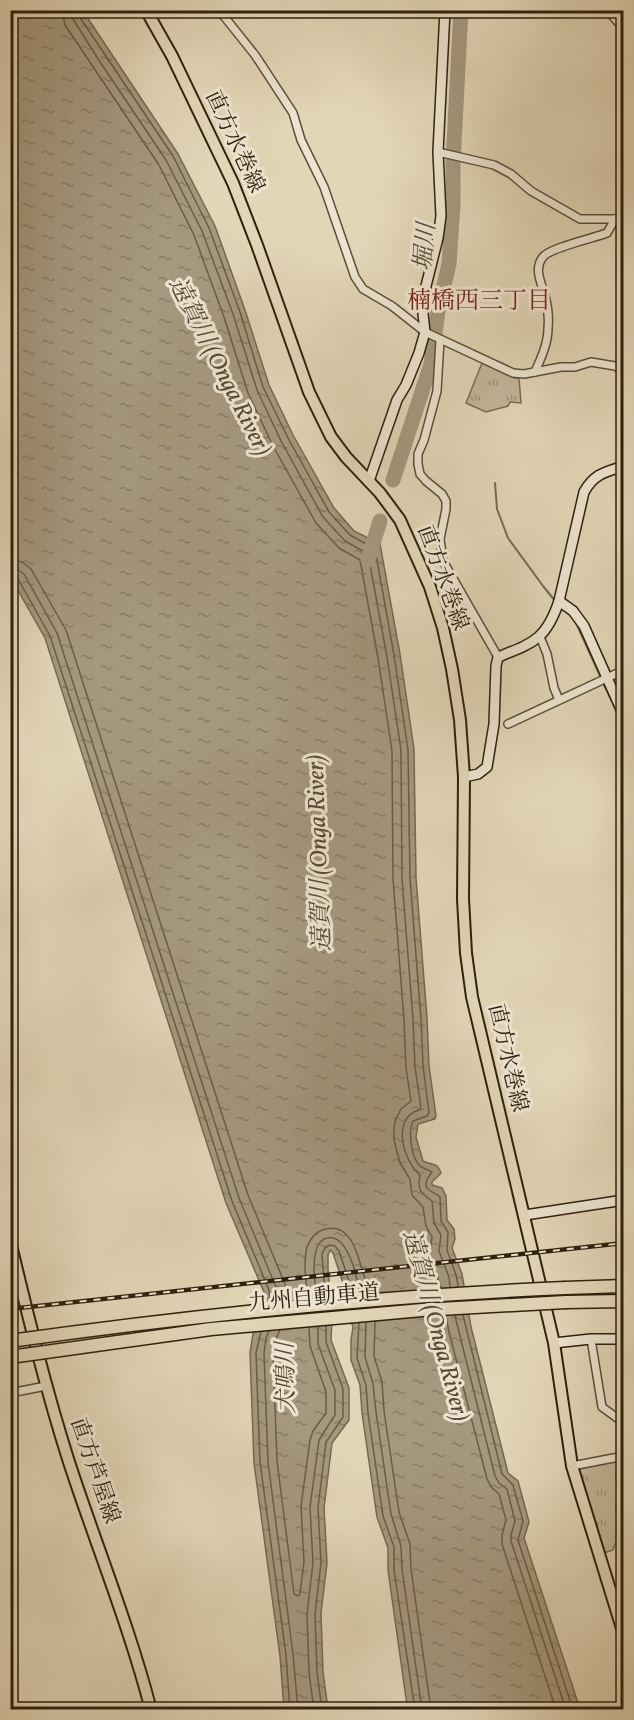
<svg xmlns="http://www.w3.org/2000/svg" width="634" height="1720" viewBox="0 0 634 1720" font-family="Vollkorn,'Noto Serif JP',serif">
  <defs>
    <pattern id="park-tufts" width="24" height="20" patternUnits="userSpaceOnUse" patternTransform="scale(1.5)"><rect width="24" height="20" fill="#c4b79a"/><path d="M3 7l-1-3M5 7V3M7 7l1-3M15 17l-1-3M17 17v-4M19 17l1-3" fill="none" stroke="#a0947c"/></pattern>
    <pattern id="water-ripples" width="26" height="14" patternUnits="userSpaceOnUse" patternTransform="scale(1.5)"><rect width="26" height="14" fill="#a5987e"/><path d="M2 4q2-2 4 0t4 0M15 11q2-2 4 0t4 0" fill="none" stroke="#877c66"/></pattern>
  </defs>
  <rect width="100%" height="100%" fill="#e2d6b7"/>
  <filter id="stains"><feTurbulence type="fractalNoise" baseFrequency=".00333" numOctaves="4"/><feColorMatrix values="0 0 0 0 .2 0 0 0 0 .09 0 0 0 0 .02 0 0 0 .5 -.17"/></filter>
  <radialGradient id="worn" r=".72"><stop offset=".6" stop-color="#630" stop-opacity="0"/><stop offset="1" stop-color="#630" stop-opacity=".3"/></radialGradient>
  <g fill="url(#park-tufts)" stroke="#7a6c54" stroke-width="1.5">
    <polygon points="482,363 514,378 519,378 521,403 510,402 508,406 486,412 466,403"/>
    <polygon points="613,1461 623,1461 623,1537 617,1539 613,1550 604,1553 577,1469"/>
  </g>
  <path fill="url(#water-ripples)" stroke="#766851" stroke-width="1.5" d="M 10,11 L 83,11 L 178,154 L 215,226 L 245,310 L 269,385 L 293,435 L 334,508 L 354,531 L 380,544 L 400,654 L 414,749 L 416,878 L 427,1018 L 429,1066 L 436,1116 L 435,1119 L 418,1124 L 416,1137 L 423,1161 C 432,1166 437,1161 441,1173 L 432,1182 L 432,1185 L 442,1188 L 446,1196 L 447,1220 L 454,1229 L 455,1239 L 452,1248 L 462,1274 L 471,1327 L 508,1473 L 518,1481 L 529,1522 L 524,1538 L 580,1709 L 410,1709 L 407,1705 L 388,1570 L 388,1548 L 377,1517 L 362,1413 L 360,1385 L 351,1360 L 351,1340 L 353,1327 L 349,1315 L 345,1289 L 333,1253 L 330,1250 L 328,1255 L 328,1269 L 332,1318 L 331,1340 L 349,1388 L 349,1420 L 332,1443 L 324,1508 L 327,1563 L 321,1613 L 323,1672 L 328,1709 L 284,1709 L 280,1656 L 254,1463 L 250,1353 L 253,1334 L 264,1305 L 264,1292 L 226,1203 L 45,638 L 11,578 Z"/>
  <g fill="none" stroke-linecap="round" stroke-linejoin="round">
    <g stroke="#6a5c46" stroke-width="1.5">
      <polyline points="62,10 65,25 159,165 194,235 224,317 248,393 273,446 316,523 339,548 360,560 378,658 392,751 393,879 404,1020 406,1068 411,1101 401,1109 396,1119 394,1127 394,1140 400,1163 410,1179 412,1195 423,1207 426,1226 432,1237 430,1253 441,1288"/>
      <path d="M 71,10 L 73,19 L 100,62 L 166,160 L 202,231 L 233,314 L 257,390 L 281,441 L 323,517 L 345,541 L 368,554 L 387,657 L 401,750 L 402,879 L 413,1019 L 415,1067 L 421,1108 L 419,1110 C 391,1118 403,1161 420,1175 C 417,1191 421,1193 432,1201 L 434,1223 L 441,1235 L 439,1251 L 449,1277 L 450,1287"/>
      <path d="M 78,10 L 79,16 L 173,156 L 209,228 L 240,312 L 263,387 L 288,438 L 329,512 L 350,535 L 375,549 L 394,655 L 408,750 L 410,878 L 421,1019 L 423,1066 L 429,1113 L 427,1116 L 413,1121 C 408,1131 411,1156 419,1165 C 422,1168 428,1170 432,1172 C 430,1175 428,1177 427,1180 C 422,1190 435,1192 440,1197 L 441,1221 L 448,1232 L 447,1250 L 456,1275 L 458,1286"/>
      <polyline points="10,560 22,562 31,569 66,630 248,1195 285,1284 286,1300"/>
      <polyline points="10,569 18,570 24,574 57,633 239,1198 276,1287 277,1301"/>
      <polyline points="10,576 15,577 18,579 50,636 232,1201 269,1290 270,1302"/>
      <polyline points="325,1297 322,1254 325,1248 330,1245 335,1246 339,1251 351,1287 352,1294"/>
      <path d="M 308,1298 C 306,1283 303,1262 307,1247 C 310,1239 315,1233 322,1230 C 348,1221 356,1248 361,1266 C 364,1275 367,1283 368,1293"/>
      <path d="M 317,1298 C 315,1283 312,1265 316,1251 C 317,1245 321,1239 328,1238 C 348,1234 358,1279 359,1294"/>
      <polyline points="463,1315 502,1474 513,1485 523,1521 518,1540 573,1710"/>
      <polyline points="446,1316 449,1332 487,1479 491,1487 499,1494 506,1520 502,1535 502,1544 556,1710"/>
      <polyline points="455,1316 495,1476 499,1483 507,1489 515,1521 511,1535 511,1541 566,1710"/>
      <polyline points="375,1322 374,1356 382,1382 384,1411 399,1512 410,1544 411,1569 431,1710"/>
      <polyline points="359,1323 357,1358 366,1385 368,1413 383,1516 394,1547 394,1570 415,1710"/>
      <polyline points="366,1323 365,1357 373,1384 376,1412 391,1514 401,1546 402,1569 422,1710"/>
      <polyline points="280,1330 275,1341 273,1354 277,1461 294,1594 298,1596 300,1594 304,1562 301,1506 310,1440 313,1431 326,1413 326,1392 310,1346 309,1328"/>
      <polyline points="269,1331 266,1338 264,1353 268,1462 293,1654 298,1710"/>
      <polyline points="261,1332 256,1353 260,1462 286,1655 290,1710"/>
      <polyline points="314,1710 309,1673 307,1614 313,1563 310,1507 319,1440 335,1415 335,1390 318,1344 318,1327"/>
      <polyline points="322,1710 317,1672 315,1614 321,1563 318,1508 326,1442 343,1417 343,1389 326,1342 326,1326"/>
    </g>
    <g stroke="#766851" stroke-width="2">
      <polyline points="495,483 497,509 508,538 543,586 556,602"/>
      <polyline points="576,623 601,678"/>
      <polyline points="603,683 624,726"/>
    </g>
    <g stroke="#a5987e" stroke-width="15">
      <polyline points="393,480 431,364 438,311 449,264 453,205 453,163 461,10"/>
      <polyline points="368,560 380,521"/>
    </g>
    <defs>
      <g id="street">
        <polyline points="219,10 255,55 293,113 301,140 324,187 355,277 363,289 392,306 425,332 513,373 524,374 561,367 575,367 591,362 615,366 620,369 624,376"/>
        <polyline points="607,10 624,29"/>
        <polyline points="438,152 494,165 511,174 531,191 580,219 624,219"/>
        <polyline points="440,340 437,391 424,440 418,454 418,464 420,474 426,481 442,494 446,501 446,509 440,539 443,561 498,657"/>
        <path d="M 535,372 C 541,358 548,344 548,328 C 549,318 548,307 545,296 C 542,284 533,269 543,257 C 549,248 594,238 607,233 L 615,219"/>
        <polyline points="540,637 547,654 554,688 559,700"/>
        <polyline points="508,724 624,670"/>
        <polyline points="591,1339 602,1407 624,1423"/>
        <polyline points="10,1393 46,1386"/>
        <polyline points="572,1466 624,1456"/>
      </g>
      <g id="secondary">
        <polyline points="369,481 397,400 406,385 419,353 425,332 423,314 426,286 438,238 441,216 438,152 445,10"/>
        <polyline points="559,601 573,611 584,626 624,716"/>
        <path d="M 464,777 L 478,774 L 487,767 L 494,724 L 496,666 L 498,657 C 533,643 546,640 559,601 L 584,492 C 594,474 605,472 624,466"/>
        <polyline points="525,1215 624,1200"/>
        <polyline points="554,1343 591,1339 624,1339"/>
      </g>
      <g id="primary">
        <polyline points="146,10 172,56 233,183 257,245 309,392 331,437 346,457 380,493 400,520 430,587 443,628 452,669 460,720 464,777 463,899 466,953 472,997 554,1343 572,1466 624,1635"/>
        <path d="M 10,1241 C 28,1316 46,1390 69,1462 C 96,1545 129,1625 151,1710"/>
      </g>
      <g id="highway">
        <polyline points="565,1288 624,1286"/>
        <polyline points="566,1302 624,1301"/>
      </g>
    </defs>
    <use href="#street" stroke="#5c4e38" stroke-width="10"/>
    <use href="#secondary" stroke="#2f200e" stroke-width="12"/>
    <use href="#primary" stroke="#2f200e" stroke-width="14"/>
    <use href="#highway" stroke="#2f200e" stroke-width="15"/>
    <use href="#street" stroke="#ece4d0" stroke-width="7"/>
    <use href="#secondary" stroke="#ece4d0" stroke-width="9"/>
    <use href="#primary" stroke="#e2d6b7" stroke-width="10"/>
    <use href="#highway" stroke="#e2d6b7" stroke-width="12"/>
    <defs>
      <polyline id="rail" points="10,1309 624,1243"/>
    </defs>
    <use href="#rail" stroke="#2f200e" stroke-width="4.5"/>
    <use href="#rail" stroke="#ece4d0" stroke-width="2" stroke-dasharray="7" stroke-linecap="butt"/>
    <defs>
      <g id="highway-bridge">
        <path d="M 10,1341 C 195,1315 380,1296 565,1288"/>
        <polyline points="10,1357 211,1329 422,1310 566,1302"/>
      </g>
    </defs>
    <use href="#highway-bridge" stroke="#2f200e" stroke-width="15" stroke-linecap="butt"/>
    <use href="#highway-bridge" stroke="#e2d6b7" stroke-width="12"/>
  </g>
  <g text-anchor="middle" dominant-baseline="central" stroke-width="6" stroke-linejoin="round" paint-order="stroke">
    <g font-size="22" fill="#2f200e" stroke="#ece4d0">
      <text transform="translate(234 142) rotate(65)">直方水巻線</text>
      <text transform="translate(442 578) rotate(70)">直方水巻線</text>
      <text transform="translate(507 1058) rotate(77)">直方水巻線</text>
      <text transform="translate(314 1299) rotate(-5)">九州自動車道</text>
      <text transform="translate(94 1471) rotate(71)">直方芦屋線</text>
    </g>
    <g font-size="24" font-style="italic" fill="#584a35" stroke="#ece4d0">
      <text transform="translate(426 247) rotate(-85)">堀川</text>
      <text transform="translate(219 367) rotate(63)">遠賀川 (Onga River)</text>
      <text transform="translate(320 853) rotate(-92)">遠賀川 (Onga River)</text>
      <text transform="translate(435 1326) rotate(75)">遠賀川 (Onga River)</text>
      <text transform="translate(287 1378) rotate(-91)">犬鳴川</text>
    </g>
    <g font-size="24" fill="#7a1f14" stroke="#ece4d0">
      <text x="479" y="302">楠橋西三丁目</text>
    </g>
  </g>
  <rect width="634" height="1720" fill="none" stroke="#e2d6b7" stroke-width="36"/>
  <rect x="12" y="12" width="610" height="1696" fill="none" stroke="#2f200e" stroke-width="3"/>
  <rect x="18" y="18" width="598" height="1684" fill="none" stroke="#2f200e" stroke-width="1.5"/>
  <rect width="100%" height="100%" filter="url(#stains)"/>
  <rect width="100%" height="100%" fill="url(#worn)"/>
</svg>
